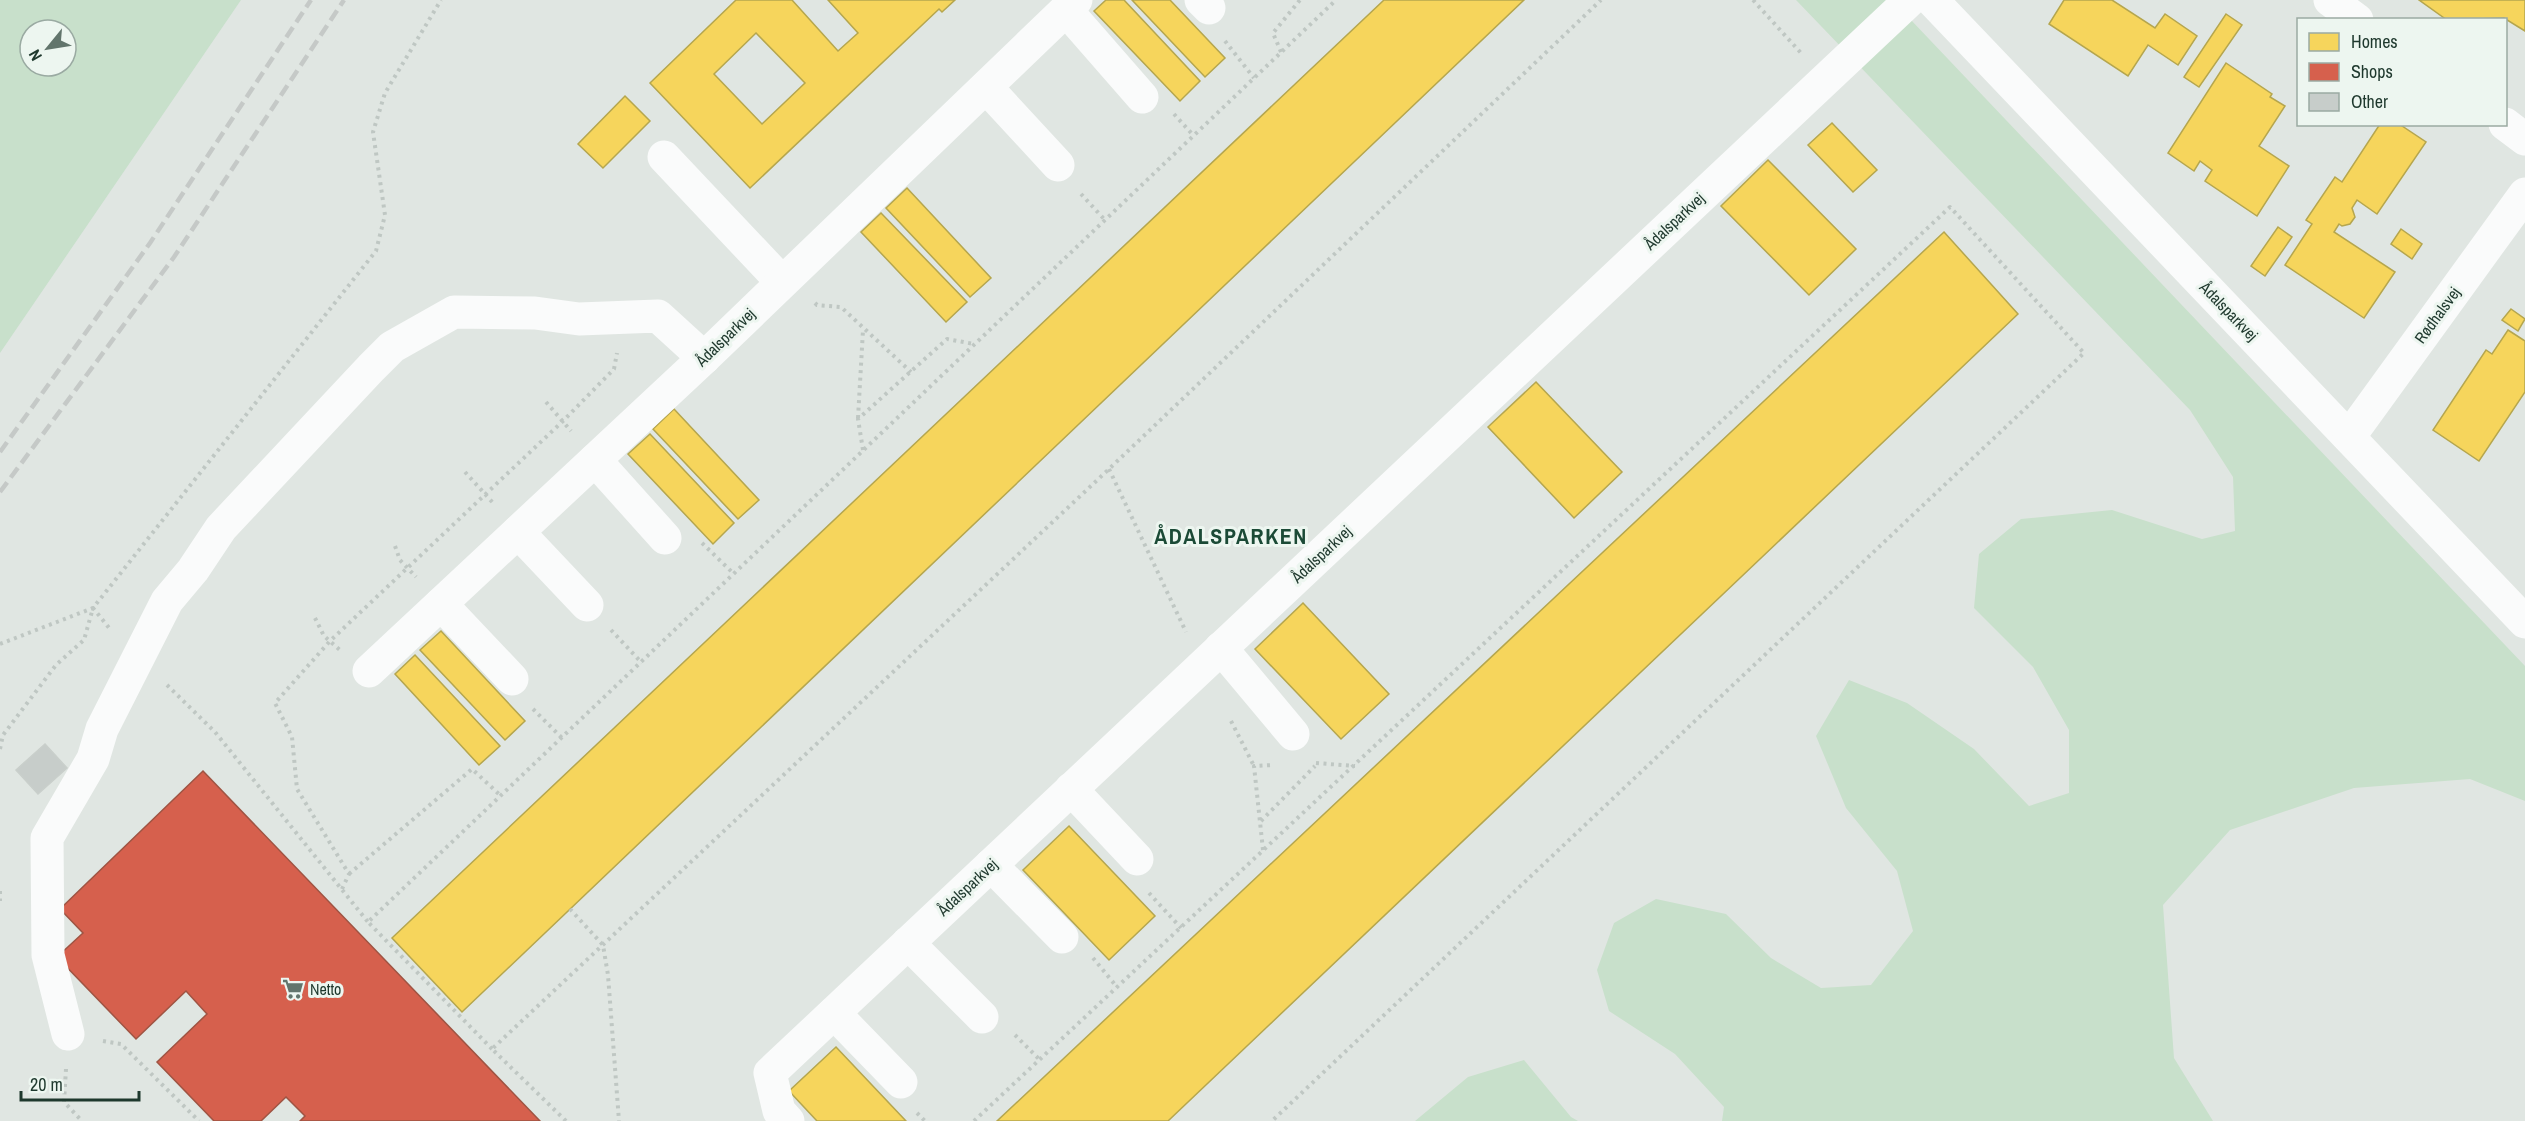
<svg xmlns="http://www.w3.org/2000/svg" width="2525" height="1121" viewBox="0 0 2525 1121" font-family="'Archivo Narrow',sans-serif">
  <rect width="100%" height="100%" fill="#e0e6e2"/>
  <g fill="#c8e0cb" fill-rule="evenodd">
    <path d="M 0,0 L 241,0 L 0,353 ZM 30,30 L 66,30 L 66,66 L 30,66 Z"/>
    <polygon points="1796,0 1892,0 2525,666 2525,801 2470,779 2354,788 2230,830 2163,905 2174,1058 2213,1121 1722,1121 1724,1107 1675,1054 1609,1011 1597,970 1614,923 1656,899 1726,914 1771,958 1821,988 1871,985 1913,931 1897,871 1846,808 1816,736 1849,680 1907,703 1974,749 2029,806 2069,793 2069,730 2033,667 1974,608 1979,554 2021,519 2112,510 2202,539 2235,531 2233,477 2190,410"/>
    <polygon points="1524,1060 1571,1117 1578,1121 1415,1121 1468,1077"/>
  </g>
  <g fill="#f6d55c" stroke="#b5a64e" stroke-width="1.5" fill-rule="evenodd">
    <path d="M 736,0 L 792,0 L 838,51 L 858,33 L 828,0 L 955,0 L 942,12 L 939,9 L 750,188 L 650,83 ZM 756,33 L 805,83 L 762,124 L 714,74 Z"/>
    <polygon points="1106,0 1124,0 1200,81 1180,101 1094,11"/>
    <polygon points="1132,0 1170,0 1225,58 1205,77"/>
    <polygon points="1384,0 1524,0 462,1012 392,938"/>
    <polygon points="2064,0 2112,0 2155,28 2165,14 2197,36 2178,65 2148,45 2128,76 2049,24"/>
    <polygon points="2419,0 2525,0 2525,31 2504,18 2447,20"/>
    <polygon points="2226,14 2242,25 2199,87 2184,77"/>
    <polygon points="2226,63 2272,94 2270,97 2285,106 2259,146 2289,166 2257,216 2205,181 2212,170 2200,161 2194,171 2168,153"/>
    <polygon points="625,96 650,121 603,168 578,144"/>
    <polygon points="1832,123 1877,170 1853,192 1808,145"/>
    <polygon points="2380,124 2399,124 2426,142 2377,214 2357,200 2352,208 2355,217 2350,224 2342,226 2339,224 2334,232 2395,272 2364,318 2285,265 2312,224 2306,220 2335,177 2342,182"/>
    <polygon points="1768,160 1856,249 1809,295 1721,206"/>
    <polygon points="907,188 991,278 970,297 886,208"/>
    <polygon points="881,213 967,302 946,322 861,232"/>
    <polygon points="2278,227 2292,237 2265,276 2251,266"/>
    <polygon points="2401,229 2422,244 2412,259 2391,244"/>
    <polygon points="1944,232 2018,314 1168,1121 997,1121"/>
    <polygon points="2511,309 2525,319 2518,331 2502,320"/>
    <polygon points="2508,330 2525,341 2525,392 2479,461 2433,430 2486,350 2492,354"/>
    <polygon points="1536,382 1622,472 1574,518 1488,427"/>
    <polygon points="674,409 759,500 738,519 653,429"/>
    <polygon points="650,434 734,523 713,544 628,454"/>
    <polygon points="1303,603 1389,694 1341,739 1255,649"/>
    <polygon points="441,631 525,721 505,740 420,650"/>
    <polygon points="415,655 500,746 479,765 395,674"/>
    <polygon points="1069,826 1155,916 1109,960 1023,870"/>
    <polygon points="836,1047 906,1121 817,1121 789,1091"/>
  </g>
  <polygon fill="#d6604d" stroke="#9f5443" stroke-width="1.5" points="203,771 540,1121 300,1121 305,1116 286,1097 261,1121 214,1121 157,1062 207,1014 186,991 136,1039 57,957 83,933 60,909"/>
  <polygon fill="#c7cdca" stroke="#c9cfcb" stroke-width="1.5" points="45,744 67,768 38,794 16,770"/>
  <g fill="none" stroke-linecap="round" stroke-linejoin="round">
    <g stroke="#bfc7c3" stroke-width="4" stroke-dasharray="3 4.5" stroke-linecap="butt">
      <polyline points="1753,0 1801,53"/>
      <polyline points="1225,41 1254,78"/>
      <polyline points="1281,52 1273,33 1300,0"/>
      <polyline points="1174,114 1193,135"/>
      <polyline points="1081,194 1105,220"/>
      <polyline points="815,303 817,305 841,307 911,372"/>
      <polyline points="546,402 571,431"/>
      <polyline points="858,418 863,330"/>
      <polyline points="863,450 858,419 947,339 974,344"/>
      <polyline points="1109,469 1186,632"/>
      <polyline points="465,472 494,504"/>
      <polyline points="702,543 734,574"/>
      <polyline points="395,546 400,560 416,577"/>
      <polyline points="315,618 324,636 340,650"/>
      <polyline points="611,630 642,663"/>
      <polyline points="0,644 93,608 376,251 385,215 373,132 385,93 441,0"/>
      <polyline points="167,685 215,732 368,922"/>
      <polyline points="533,709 562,738"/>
      <polyline points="1231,721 1254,766"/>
      <polyline points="0,749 3,735 56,665 84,640 93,608 110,629"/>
      <polyline points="1316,763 1355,766"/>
      <polyline points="1261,821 1315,766"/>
      <polyline points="1263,850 1254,766 1273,765"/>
      <polyline points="349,874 472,769 501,796"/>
      <polyline points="342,889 349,874 297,789 292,737 275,703 330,641 563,421 614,369 617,353"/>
      <polyline points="0,891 0,901"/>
      <polyline points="1149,893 1181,928"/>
      <polyline points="570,909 603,945 608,975 619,1121"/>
      <polyline points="1093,958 1117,987"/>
      <polyline points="1015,1035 1040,1060"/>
      <polyline points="103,1041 121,1044 199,1121"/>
      <polyline points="492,1049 368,922 1336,0"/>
      <polyline points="66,1069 64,1102 82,1121"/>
      <polyline points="917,1113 925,1121"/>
      <polyline points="566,1121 492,1049 1109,469 1601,0"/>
      <polyline points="974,1121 1950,207 2084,353 1272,1121"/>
    </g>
    <g stroke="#fafbfb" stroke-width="33">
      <polyline points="1201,0 1209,8"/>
      <polyline points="1932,0 2525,622"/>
      <polyline points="2330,0 2357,20"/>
      <polyline points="1066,10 1142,97"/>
      <polyline points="986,87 1058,165"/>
      <polyline points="2505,124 2525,139"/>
      <polyline points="664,157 782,282"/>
      <polyline points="2349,437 2525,194"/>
      <polyline points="595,460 665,538"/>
      <polyline points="518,532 587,605"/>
      <polyline points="441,604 512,679"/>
      <polyline points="1221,648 1293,734"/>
      <polyline points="369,671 704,358 1076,0"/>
      <polyline points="1071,789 1137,859"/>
      <polyline points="991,865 1062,937"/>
      <polyline points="908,943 982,1017"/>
      <polyline points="834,1013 901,1082"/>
      <polyline points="68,1034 48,955 47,838 93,759 102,729 167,601 193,570 221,528 371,368 392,347 454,312 535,313 579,319 658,316 704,358"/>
      <polyline points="788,1121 779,1111 770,1073 1910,0"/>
    </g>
    <g stroke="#c5c9c7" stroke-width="4.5" stroke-dasharray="12 6" stroke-linecap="butt">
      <polyline points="0,452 150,243 311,0"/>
      <polyline points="0,492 174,257 344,0"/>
    </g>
  </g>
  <defs>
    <symbol id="supermarket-bare" viewBox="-9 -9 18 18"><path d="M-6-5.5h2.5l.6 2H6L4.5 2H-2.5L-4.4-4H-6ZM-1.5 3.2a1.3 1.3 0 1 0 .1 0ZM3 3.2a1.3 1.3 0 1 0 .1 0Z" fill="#62756c" stroke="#edf6f0" stroke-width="2.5" paint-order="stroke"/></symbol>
  </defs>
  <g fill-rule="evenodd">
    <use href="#supermarket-bare" x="278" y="974" width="30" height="30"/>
  </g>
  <g text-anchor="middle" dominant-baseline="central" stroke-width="6" stroke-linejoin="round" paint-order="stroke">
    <g font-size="16" fill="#1e382d" stroke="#edf6f0">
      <text transform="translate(1674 221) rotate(-43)">Ådalsparkvej</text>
      <text transform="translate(2229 311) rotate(46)">Ådalsparkvej</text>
      <text transform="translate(2437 315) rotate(-54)">Rødhalsvej</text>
      <text transform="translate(725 337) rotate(-44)">Ådalsparkvej</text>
      <text transform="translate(1321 554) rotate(-43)">Ådalsparkvej</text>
      <text transform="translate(967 887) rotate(-43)">Ådalsparkvej</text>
    </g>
    <g font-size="16" fill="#1e382d" stroke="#edf6f0" text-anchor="start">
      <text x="310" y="989">Netto</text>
    </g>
    <g font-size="22" font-weight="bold" letter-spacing="1.5" fill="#1b4a36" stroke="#edf6f0">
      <text x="1231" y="536">ÅDALSPARKEN</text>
    </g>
  </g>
  <rect x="2297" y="18" width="210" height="108" fill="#edf6f0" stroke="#9aaaa2" stroke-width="1.5"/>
  <rect x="2309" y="33" width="30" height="18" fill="#f6d55c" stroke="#9aaaa2" stroke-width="1.5"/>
  <text x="2351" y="48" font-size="18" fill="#1e382d">Homes</text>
  <rect x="2309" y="63" width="30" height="18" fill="#d6604d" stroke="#9aaaa2" stroke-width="1.5"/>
  <text x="2351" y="78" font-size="18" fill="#1e382d">Shops</text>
  <rect x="2309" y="93" width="30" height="18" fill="#c7cdca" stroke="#9aaaa2" stroke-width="1.5"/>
  <text x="2351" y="108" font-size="18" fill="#1e382d">Other</text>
  <g transform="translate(48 48) rotate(240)"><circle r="28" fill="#edf6f0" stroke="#9aaaa2" stroke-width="1.5"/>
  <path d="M0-4.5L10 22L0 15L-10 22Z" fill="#62756c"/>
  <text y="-9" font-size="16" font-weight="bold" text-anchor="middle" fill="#1e382d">N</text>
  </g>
  <path d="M21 1091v9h118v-9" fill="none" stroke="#1e382d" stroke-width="3"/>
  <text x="30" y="1091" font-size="18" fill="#1e382d" stroke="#edf6f0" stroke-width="4.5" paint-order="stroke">20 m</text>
</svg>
